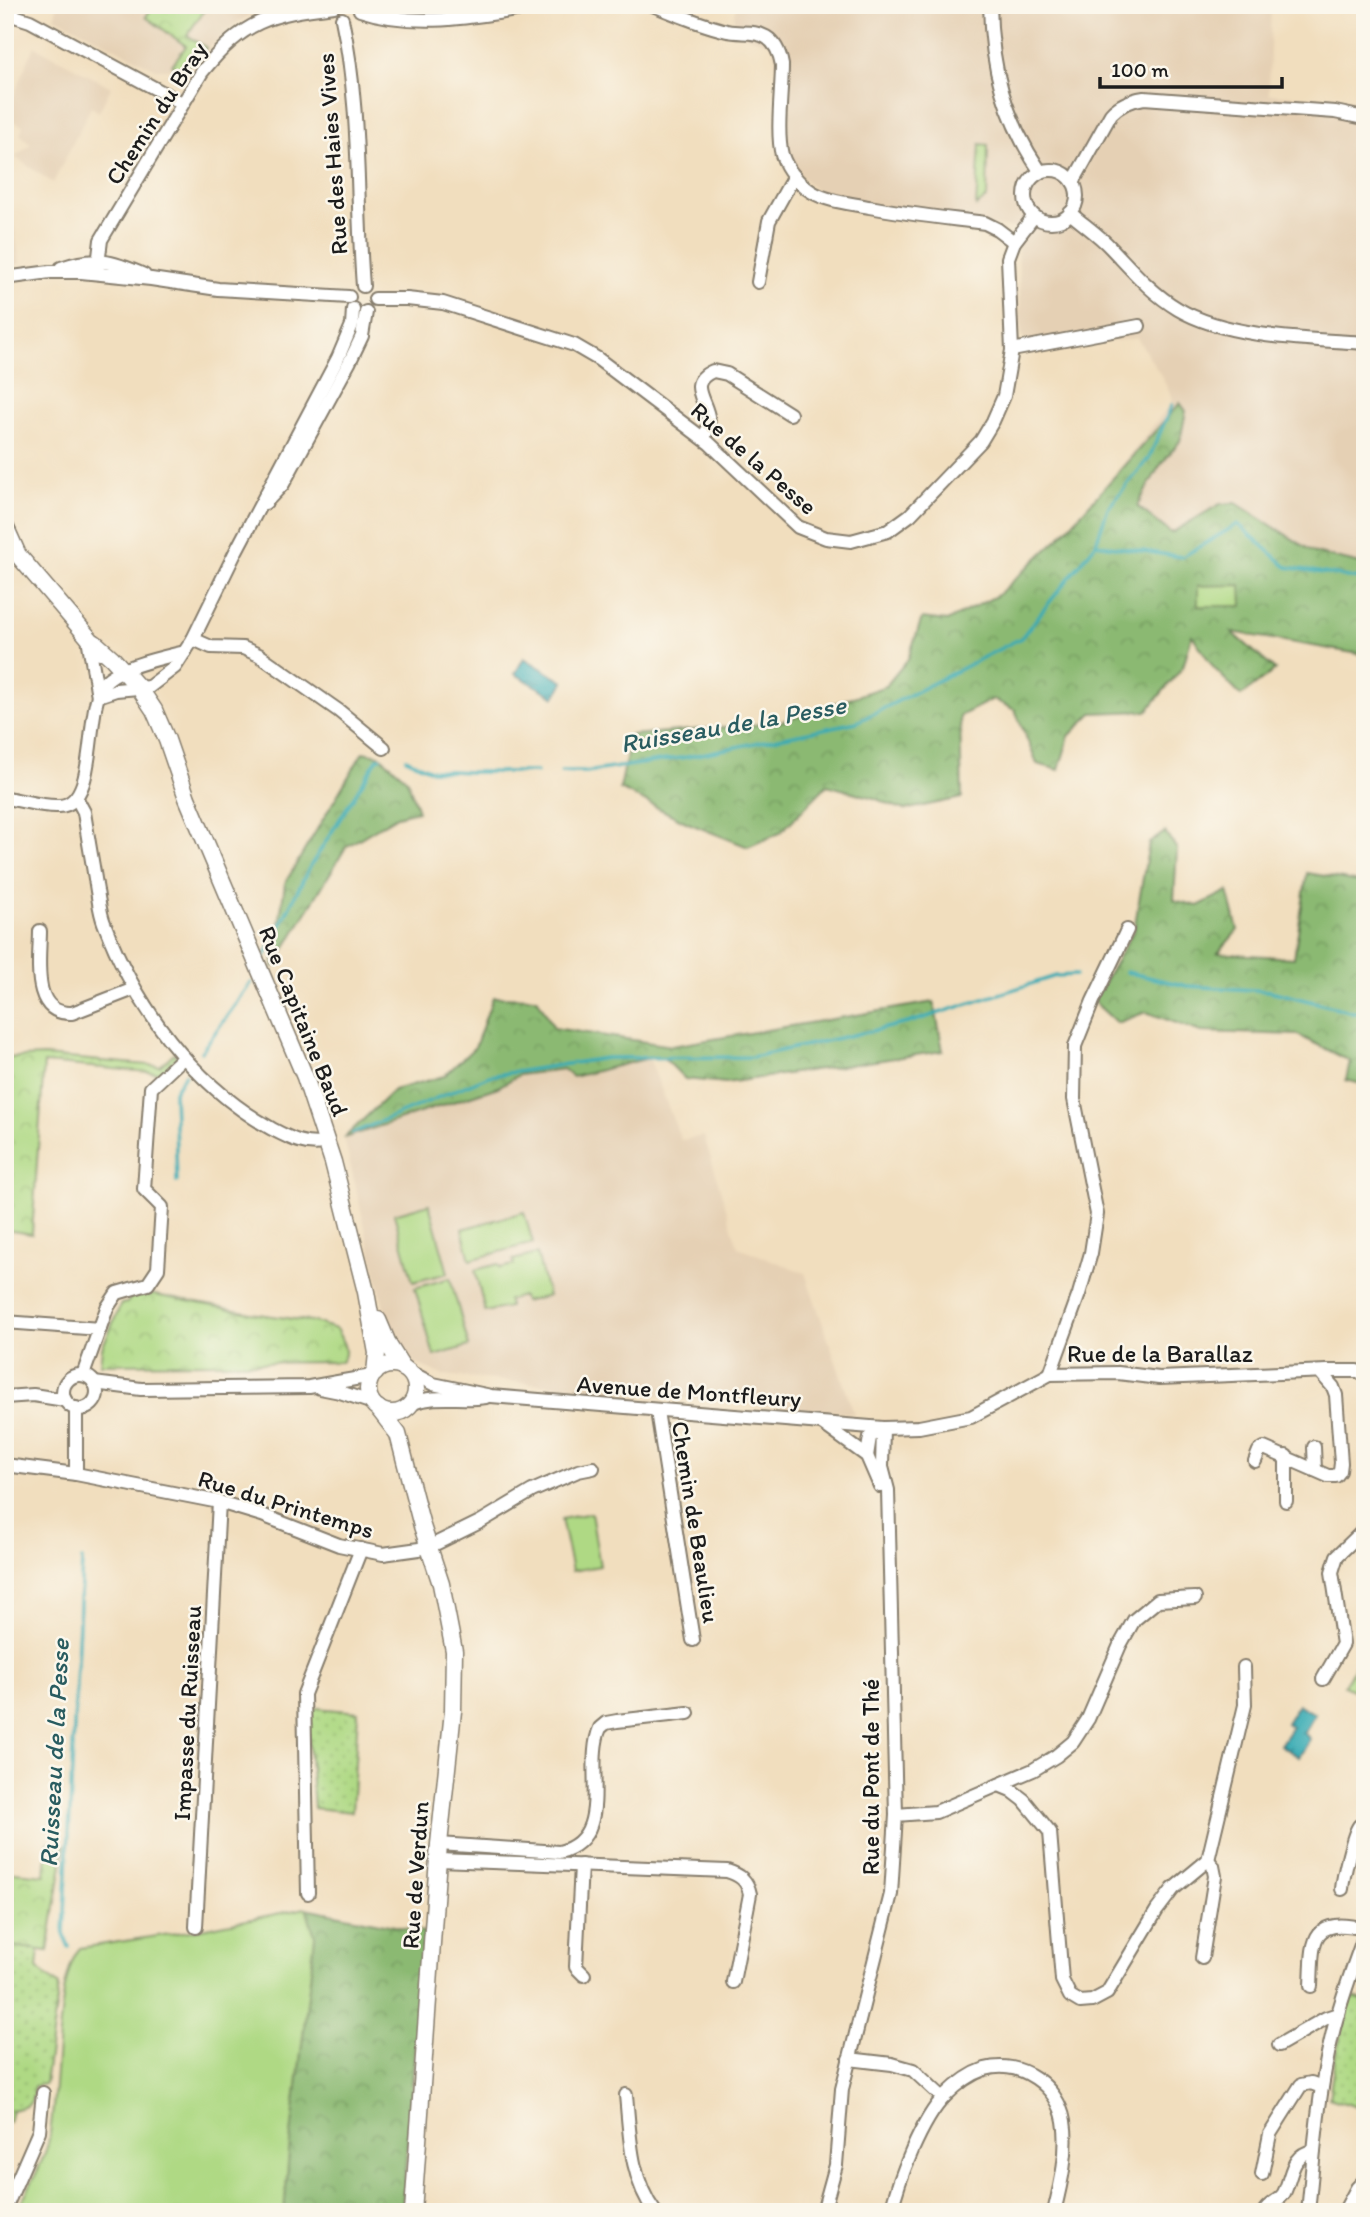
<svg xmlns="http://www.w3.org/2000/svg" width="1370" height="2217" viewBox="0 0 1370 2217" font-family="Itim,sans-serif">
  <defs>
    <pattern id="grass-dots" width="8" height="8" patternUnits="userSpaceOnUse" patternTransform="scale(1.75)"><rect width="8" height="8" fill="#afd984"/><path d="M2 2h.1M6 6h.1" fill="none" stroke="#96ba71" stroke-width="1.8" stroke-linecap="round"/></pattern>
    <pattern id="forest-crowns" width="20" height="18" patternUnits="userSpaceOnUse" patternTransform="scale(1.75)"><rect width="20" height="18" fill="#8bb972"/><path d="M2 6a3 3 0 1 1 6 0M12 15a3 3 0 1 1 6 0" fill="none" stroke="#779e62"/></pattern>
    <pattern id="park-crowns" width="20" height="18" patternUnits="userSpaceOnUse" patternTransform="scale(1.75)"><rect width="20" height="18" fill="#afd984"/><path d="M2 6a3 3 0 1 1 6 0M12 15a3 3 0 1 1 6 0" fill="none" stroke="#96ba71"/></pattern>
    <pattern id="water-ripples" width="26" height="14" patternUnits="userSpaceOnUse" patternTransform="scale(1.75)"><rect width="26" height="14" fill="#39abb4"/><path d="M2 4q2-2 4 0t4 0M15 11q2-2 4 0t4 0" fill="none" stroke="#2f8a92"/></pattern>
  </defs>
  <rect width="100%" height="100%" fill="#fbf7ec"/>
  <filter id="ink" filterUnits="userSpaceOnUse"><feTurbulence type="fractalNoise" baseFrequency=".0143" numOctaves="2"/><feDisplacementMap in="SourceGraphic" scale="14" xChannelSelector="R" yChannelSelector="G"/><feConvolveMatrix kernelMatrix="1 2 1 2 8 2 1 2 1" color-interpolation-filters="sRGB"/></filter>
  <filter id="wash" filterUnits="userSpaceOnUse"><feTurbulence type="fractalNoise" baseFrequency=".00686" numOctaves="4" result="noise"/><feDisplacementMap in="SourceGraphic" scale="28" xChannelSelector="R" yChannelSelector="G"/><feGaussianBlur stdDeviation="1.57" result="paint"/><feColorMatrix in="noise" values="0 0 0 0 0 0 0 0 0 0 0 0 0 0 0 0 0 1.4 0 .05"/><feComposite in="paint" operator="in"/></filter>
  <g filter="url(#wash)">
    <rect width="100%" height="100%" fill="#f1debe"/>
    <g fill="#e5d0b4">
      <polygon points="57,5 279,5 279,6 253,14 235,24 216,42 206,48 195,62 172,69 156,69 55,17"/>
      <polygon points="736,5 1271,5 1269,94 1365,101 1365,565 1315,553 1236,503 1220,504 1171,534 1136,506 1159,467 1180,441 1180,403 1110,481 1173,400 1162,377 1137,338 1030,353 1022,336 1017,229 823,198 783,157 783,110 773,44 732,32"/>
      <polygon points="34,46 111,87 99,112 91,107 53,183 15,157 31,144 20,134 23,126 5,117"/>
      <polygon points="5,168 20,264 5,266"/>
      <polygon points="649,1058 681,1140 704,1136 738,1247 805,1273 854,1414 443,1375 416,1364 398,1343 385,1312 344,1138 498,1087 519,1075 563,1069 573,1077"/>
    </g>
    <g fill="url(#grass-dots)" stroke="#667a50" stroke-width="2">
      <polygon points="306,1707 358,1712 352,1812 314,1808"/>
      <path d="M 5,1945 L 39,1949 L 37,1968 L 59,1986 L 45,2084 L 34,2086 C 32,2105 32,2106 12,2110 L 9,2122 L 5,2121 Z"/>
      <polygon points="1352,1996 1365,2001 1365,2093 1360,2108 1329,2098 1336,2053"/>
    </g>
    <g fill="url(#forest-crowns)" stroke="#546a47" stroke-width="2">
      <polygon points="1180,403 1186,411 1180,441 1159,467 1137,506 1171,533 1220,504 1236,503 1315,553 1365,565 1365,655 1232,632 1275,670 1241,696 1214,668 1192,635 1183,667 1147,711 1092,713 1069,736 1059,770 1037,764 1015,710 993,699 960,716 962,798 904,810 874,798 827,785 780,833 748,847 688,823 620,789 631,735 777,723 886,686 908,659 922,618 947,621 998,595 1061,536"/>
      <polygon points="363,752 379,755 407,779 418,811 397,816 346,847 273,968 285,883"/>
      <polygon points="1165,832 1177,849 1174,900 1198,906 1228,891 1238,930 1218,953 1294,958 1307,873 1360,882 1365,877 1365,1085 1346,1080 1350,1061 1298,1035 1201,1032 1146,1012 1117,1023 1093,1001 1134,930 1149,843"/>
      <polygon points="493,997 537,998 554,1028 672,1046 934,1002 943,1051 726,1083 685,1079 664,1058 649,1058 573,1077 563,1069 519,1075 498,1087 344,1138 394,1090 444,1076 475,1047"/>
      <polygon points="306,1908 424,1932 402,2212 284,2212 289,2151 315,1936"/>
    </g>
    <g fill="url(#park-crowns)" stroke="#667a50" stroke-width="2">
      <polygon points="153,5 208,5 187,35 206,48 195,62 177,69 172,65 186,46 146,17"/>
      <polygon points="174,1053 177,1057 160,1073 44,1063 32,1234 5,1230 5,1058 44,1056 160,1066"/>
      <path d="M 149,1294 L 251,1313 L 315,1322 L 336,1329 C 342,1339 350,1353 341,1362 L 100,1364 L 102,1348 L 121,1304 L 127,1303 L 131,1297 Z"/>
      <polygon points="48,1842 65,1845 48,1951 5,1945 5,1871 45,1875"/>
    </g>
    <g fill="#afd984" stroke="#667a50" stroke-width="2">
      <polygon points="980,144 988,145 987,198 976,206"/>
      <polygon points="1241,585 1242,606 1198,606 1198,586"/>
      <polygon points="429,1204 448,1273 413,1282 394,1214"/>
      <polygon points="524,1212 533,1243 470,1260 462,1229"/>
      <polygon points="537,1254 548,1296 524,1302 522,1296 508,1300 509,1307 485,1312 475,1270 498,1264 500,1268 514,1265 513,1260"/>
      <polygon points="450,1278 469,1346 434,1356 415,1288"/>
      <polygon points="591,1513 600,1566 572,1571 561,1519"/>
      <polygon points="1365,1647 1365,1696 1344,1686"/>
      <path d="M 306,1908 L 315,1936 L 289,2151 L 284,2212 L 17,2212 C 26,2191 43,2165 48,2143 C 59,2100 54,1977 80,1948 L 196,1930 Z"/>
    </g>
    <g fill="url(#water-ripples)" stroke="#2a6468" stroke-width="2">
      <polygon points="524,658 564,682 555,697 515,674"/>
      <polygon points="1298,1704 1315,1714 1304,1733 1310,1739 1299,1757 1280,1745 1292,1727 1286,1723"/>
    </g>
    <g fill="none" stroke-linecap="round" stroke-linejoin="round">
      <g stroke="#39abb4" stroke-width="3.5">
        <polyline points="1096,543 1108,508 1149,458 1172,405"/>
        <polyline points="406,759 431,770 470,772 536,772"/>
        <polyline points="561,772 586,772 687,757 857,722 1021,638 1096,544 1182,557 1238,524 1287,567 1365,580"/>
        <polyline points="265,956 308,870 378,758 381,758"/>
        <polyline points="1126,972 1187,986 1270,991 1365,1015"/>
        <polyline points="201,1052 251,983"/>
        <polyline points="353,1133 489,1076 606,1058 752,1057 908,1023 1056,976 1076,975"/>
        <polyline points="177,1182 174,1092 185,1074"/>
        <polyline points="69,1947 64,1934 82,1560"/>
      </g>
    </g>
  </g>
  <g filter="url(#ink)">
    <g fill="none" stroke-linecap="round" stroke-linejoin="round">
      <defs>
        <g id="minor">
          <path d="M 653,5 C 678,15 701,25 727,31 C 740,34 754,30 766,37 C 776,43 780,54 782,65 C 782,89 776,133 782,155 C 787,170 799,184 812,192 C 829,202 850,203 869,207 C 907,214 946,218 985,223 L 997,229 L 1014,242"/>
          <path d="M 990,5 C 991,68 1005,119 1040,171"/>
          <path d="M 360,10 C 420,30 485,15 545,5"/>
          <polyline points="5,13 30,21 182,103"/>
          <path d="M 342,19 C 361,107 356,198 363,286"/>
          <circle cx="1051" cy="196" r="26"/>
          <path d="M 1073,182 L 1111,114 C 1120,104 1131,100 1144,98 L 1335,112 L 1364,118"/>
          <path d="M 1070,213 C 1084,225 1099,235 1111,248 C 1132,270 1151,293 1178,309 C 1227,338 1308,339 1365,343"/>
          <path d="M 61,268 C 95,256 112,261 144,275"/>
          <path d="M 97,273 L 101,240 L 202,72 C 244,20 269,14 334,6"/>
          <polyline points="5,278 50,272 81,272 151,279 218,289 349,297"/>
          <polyline points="758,282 769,221 794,176"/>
          <polyline points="375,299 407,299 443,303 574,345 598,359 709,443 798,527 826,538 851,541 888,531 910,515 981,441 993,421 1004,396 1012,350 1008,258 1014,242 1034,216"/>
          <polyline points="1012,350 1139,326"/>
          <path d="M 703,438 C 724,410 677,387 713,371 L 727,374 L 790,414"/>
          <polyline points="265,503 283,484 349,363 362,336 366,312"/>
          <polyline points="88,638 98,696"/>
          <polyline points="193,639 211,647 243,648 259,655 339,711 384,748"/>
          <polyline points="98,696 116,690 149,687 175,667 193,639 236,551 338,358 352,325 353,309"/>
          <path d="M 5,798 C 22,800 42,807 59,806 C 100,805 83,708 105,682 C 117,667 165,657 185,652"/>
          <path d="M 77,799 L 84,812 C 88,839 93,865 97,891 C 99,902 100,913 104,923 C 136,1007 192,1084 272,1129 C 289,1138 308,1148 328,1142"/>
          <path d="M 40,931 C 40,959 30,1015 72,1013 L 134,989"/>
          <polyline points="5,1322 100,1329"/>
          <polyline points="408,1371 433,1384 491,1396 883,1428 919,1427 971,1417 1050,1374 1118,1373 1159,1378 1327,1371 1357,1371 1365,1374"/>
          <polyline points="1050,1374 1079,1294 1091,1253 1097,1214 1074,1099 1075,1046 1093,1001 1127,930"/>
          <polyline points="83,1375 107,1308 117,1293 148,1284 158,1269 162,1207 144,1189 151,1088 183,1058"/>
          <circle cx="80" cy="1392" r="17"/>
          <polyline points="94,1383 141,1389 309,1387 372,1376"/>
          <polyline points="320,1388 340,1392 373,1403"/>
          <polyline points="5,1397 33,1395 65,1400"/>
          <path d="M 410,1404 C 438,1393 458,1401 486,1397"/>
          <polyline points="657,1411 693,1640"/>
          <polyline points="823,1424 867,1456 880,1486"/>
          <polyline points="1314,1447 1315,1470"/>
          <polyline points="867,1456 870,1437 883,1428"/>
          <polyline points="1286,1456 1286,1501"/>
          <polyline points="1255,1461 1259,1451 1264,1448 1328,1476 1336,1476 1340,1471 1341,1463 1336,1395 1333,1387 1320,1372"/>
          <polyline points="5,1465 76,1474 219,1502 262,1515 339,1545 383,1554 419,1549 437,1543 480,1522 532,1491 578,1471 593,1468"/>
          <polyline points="76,1474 76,1408"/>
          <polyline points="1323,1679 1343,1644 1332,1572 1337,1556 1365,1529"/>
          <polyline points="999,1785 1011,1790 1024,1800 1050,1832 1062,1980 1070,1996 1080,2002 1092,2001 1107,1993 1157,1910 1173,1889 1208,1860 1245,1705 1244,1667"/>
          <polyline points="896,1815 936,1812 1033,1770 1056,1756 1073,1742 1088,1719 1120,1645 1134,1620 1158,1600 1195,1598"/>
          <path d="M 439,1844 L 559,1852 C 616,1838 583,1767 600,1728 L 606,1723 L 617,1721 L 688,1713"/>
          <path d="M 438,1860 L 727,1871 C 740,1875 747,1880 750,1894 L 733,1982"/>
          <polyline points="581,1865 576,1967 584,1975"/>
          <path d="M 1342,1889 C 1343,1877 1353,1834 1359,1826 L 1365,1826"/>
          <polyline points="308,1893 304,1694 361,1549"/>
          <polyline points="196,1927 219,1502"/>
          <polyline points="1202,1958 1215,1876 1213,1866 1208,1860"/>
          <path d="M 1311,1986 C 1313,1941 1309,1916 1365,1929"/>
          <polyline points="1279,2045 1326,2018 1338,2014"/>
          <polyline points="849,2059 892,2064 913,2070 943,2098"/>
          <path d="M 626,2095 C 630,2136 630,2178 655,2212"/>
          <polyline points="1262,2174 1270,2134 1301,2085 1311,2083 1322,2087"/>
          <polyline points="5,2209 39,2131 43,2093"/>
          <polyline points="823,2212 836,2165 842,2089 891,1894 896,1815 888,1490 882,1467 883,1428"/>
          <path d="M 891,2212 C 898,2180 922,2119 945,2096 C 956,2085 970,2074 985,2069 C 1021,2059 1058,2086 1064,2121 C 1069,2150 1061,2184 1054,2212"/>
          <path d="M 1264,2212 C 1268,2203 1280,2201 1284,2193 C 1293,2174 1290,2156 1314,2150"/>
          <path d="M 1308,2212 C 1314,2153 1318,2094 1332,2036 C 1340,2001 1353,1968 1365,1934"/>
          <polyline points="1344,2212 1357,2188 1365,2180"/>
        </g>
        <g id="major">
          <polyline points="5,526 18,555 100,651"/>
          <polyline points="95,643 112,658 140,689 154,710 167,740 187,798 305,1077 333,1162 366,1292 377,1353 375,1373"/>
          <polyline points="378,1320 389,1346 403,1368"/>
          <circle cx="392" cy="1389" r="24"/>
          <polyline points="378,1408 398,1434 422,1526 441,1584 454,1651 453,1711 439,1844 413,2212"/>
        </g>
      </defs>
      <use href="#minor" stroke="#867d6d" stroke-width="16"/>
      <use href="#major" stroke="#867d6d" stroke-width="19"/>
      <use href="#minor" stroke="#fff" stroke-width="12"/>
      <use href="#major" stroke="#fff" stroke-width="16"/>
    </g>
  </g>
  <g text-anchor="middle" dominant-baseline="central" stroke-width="5" stroke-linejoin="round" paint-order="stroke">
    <g font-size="24" fill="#1c1c1c" stroke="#fbf7ec">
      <text transform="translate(156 113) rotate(-57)">Chemin du Bray</text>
      <text transform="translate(332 154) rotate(-94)">Rue des Haies Vives</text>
      <text transform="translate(754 458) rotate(41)">Rue de la Pesse</text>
      <text transform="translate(304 1021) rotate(68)">Rue Capitaine Baud</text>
      <text x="1160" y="1353">Rue de la Barallaz</text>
      <text transform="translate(689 1391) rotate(4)">Avenue de Montfleury</text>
      <text transform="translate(286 1504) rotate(17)">Rue du Printemps</text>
      <text transform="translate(696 1522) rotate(81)">Chemin de Beaulieu</text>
      <text transform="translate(187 1713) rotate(-87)">Impasse du Ruisseau</text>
      <text transform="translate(870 1777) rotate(-90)">Rue du Pont de Thé</text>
      <text transform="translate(415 1875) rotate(-86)">Rue de Verdun</text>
    </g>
    <g font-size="26" font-style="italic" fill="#295c60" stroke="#fbf7ec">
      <text transform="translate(733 724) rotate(-10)">Ruisseau de la Pesse</text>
      <text transform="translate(54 1753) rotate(-87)">Ruisseau de la Pesse</text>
    </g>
  </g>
  <rect width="1370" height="2217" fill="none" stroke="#fbf7ec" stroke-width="28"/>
  <path d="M1100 77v10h182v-10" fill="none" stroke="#1c1c1c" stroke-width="3.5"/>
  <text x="1111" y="77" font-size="21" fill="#1c1c1c" stroke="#fbf7ec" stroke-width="5" paint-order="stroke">100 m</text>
</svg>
